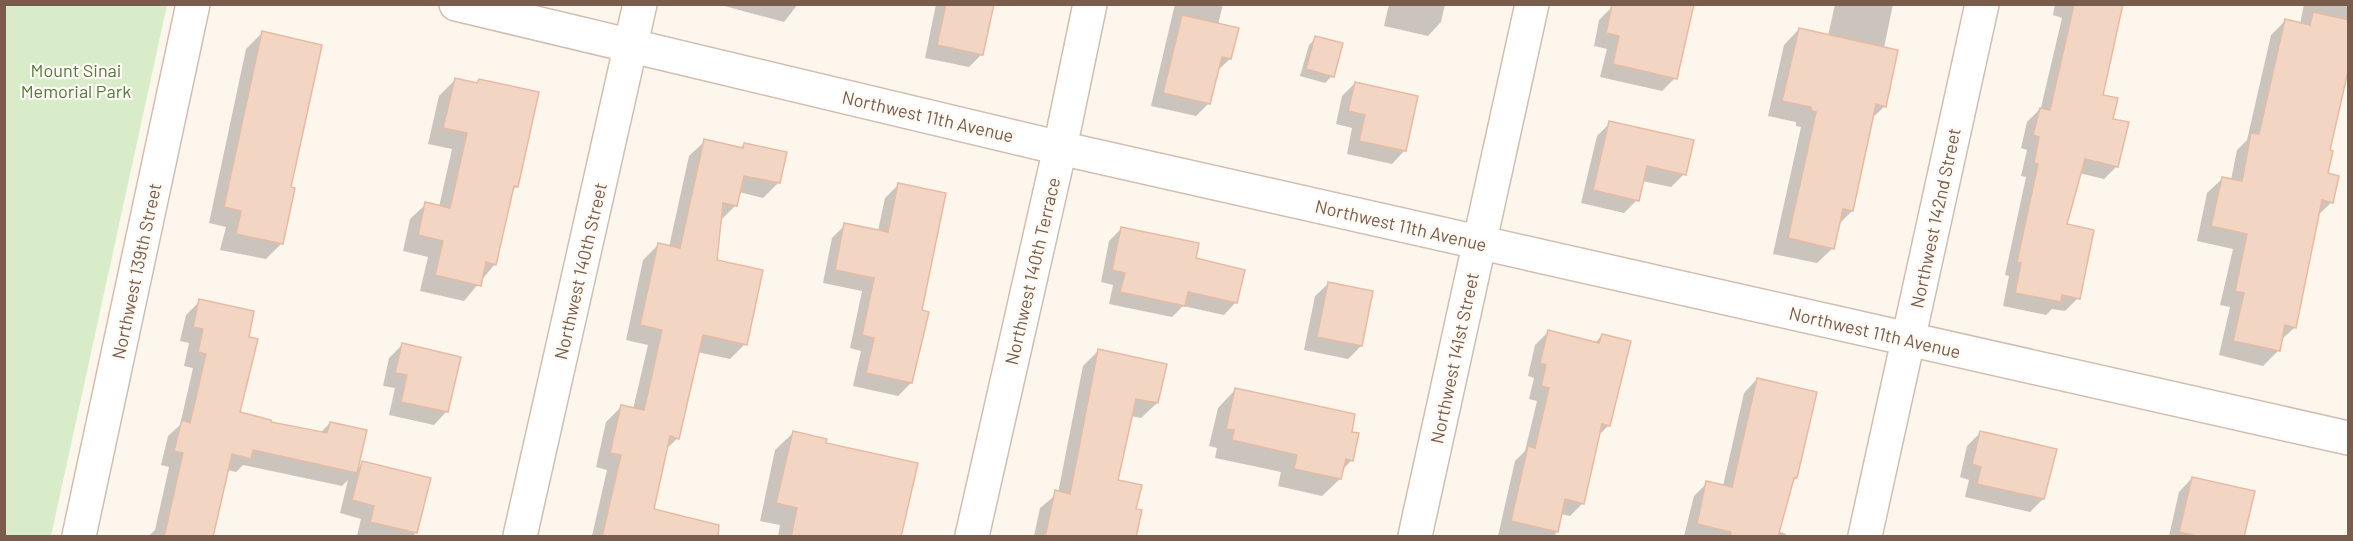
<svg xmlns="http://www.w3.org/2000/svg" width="2353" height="541" viewBox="0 0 2353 541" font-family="Barlow,sans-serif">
  <rect width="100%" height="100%" fill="#fdf6ec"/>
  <polygon fill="#d8ecc9" points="4,5 167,5 51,536 5,536"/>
  <g fill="#0003">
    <polygon points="717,4 798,4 784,22"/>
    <polygon points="936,4 993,4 982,54 969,67 925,58"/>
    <polygon points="1175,4 1223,4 1218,25 1237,29 1230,59 1216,72 1209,103 1196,116 1151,106"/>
    <polygon points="1389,4 1445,4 1441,22 1428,36 1384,26"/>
    <polygon points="1835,4 1893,4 1884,48 1885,106 1871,119 1852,211 1838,225 1833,248 1817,263 1773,254 1801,127 1796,126 1796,122 1768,116 1784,45 1799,29 1828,36"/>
    <polygon points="2055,4 2122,4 2101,96 2111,120 2117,166 2104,179 2079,173 2065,225 2078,298 2065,311 2052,309 2046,315 2003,306 2009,276 2005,275 2026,177 2021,176 2027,150 2021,148 2027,122 2041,108 2043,99 2062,18 2053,15"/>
    <polygon points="2304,4 2348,4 2348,73 2345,77 2328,151 2326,175 2332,202 2317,216 2295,327 2280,341 2278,351 2263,366 2219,355 2230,307 2220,305 2233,249 2197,241 2207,193 2223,178 2231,180 2237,150 2247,140 2271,35 2286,20 2300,24"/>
    <polygon points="1612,7 1675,78 1662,91 1600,77 1607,49 1594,46 1599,20"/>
    <polygon points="262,33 282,243 266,259 220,250 226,227 209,223 246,49"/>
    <polygon points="1316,38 1332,76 1325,83 1300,76 1309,45"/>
    <polygon points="455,80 475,84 479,81 517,186 511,192 495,264 464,301 420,291 428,257 403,251 410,219 426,204 439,207 452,149 428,144 439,96"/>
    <polygon points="1355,83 1405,150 1392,164 1347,154 1352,128 1336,124 1342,96"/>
    <polygon points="1610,123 1684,174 1671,187 1642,181 1637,200 1624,213 1581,203 1597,136"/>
    <polygon points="705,141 740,149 744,144 778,183 763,198 739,192 736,205 721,220 716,261 745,344 730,359 697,352 678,438 665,450 652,510 660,536 592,536 607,470 596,467 606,422 621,407 633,409 648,345 626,340 643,260 658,245 669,247 689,156"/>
    <polygon points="898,185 920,311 911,383 898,396 853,386 861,351 850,348 862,291 823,283 832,238 845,225 878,231 885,198"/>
    <polygon points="1122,228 1194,259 1236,302 1224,315 1183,306 1172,317 1109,304 1113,285 1101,282 1109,241"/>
    <polygon points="1329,283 1361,346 1348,359 1304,350 1315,296"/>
    <polygon points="200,301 247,338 239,413 269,423 320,433 330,423 357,469 363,463 429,479 414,536 357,536 361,519 340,513 348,480 342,486 243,465 236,472 227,470 212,535 219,536 149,536 155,530 169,467 161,465 168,436 180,425 193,368 184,366 189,343 180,341 186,315"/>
    <polygon points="1548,332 1595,343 1602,335 1609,425 1598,436 1583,503 1570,516 1560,514 1555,536 1498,536 1515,461 1525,451 1537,401 1529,399 1534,378 1528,376 1535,345"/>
    <polygon points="402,345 447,411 434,425 389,415 395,388 383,386 389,358"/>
    <polygon points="1099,350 1157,403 1141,418 1131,416 1117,481 1134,510 1135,536 1034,536 1040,508 1058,493 1083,366"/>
    <polygon points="1757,379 1796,478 1791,482 1778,531 1786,534 1785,536 1684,536 1694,496 1707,483 1723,486 1744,393"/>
    <polygon points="1235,390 1350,433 1352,460 1342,470 1340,479 1322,496 1278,486 1281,472 1215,458 1217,448 1209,446 1218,408"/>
    <polygon points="793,433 824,444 875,536 778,536 780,525 760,521 775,450"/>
    <polygon points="1980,433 2043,499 2030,512 1965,497 1969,480 1960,477 1967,446"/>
    <polygon points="2192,478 2243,536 2169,536 2179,492"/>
  </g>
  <g fill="#f3d5c3" stroke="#e6bba3" stroke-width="1.5">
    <polygon points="946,4 994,4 983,55 937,45"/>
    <polygon points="1612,4 1694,4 1677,79 1613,64 1619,36 1606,33"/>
    <polygon points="2074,4 2123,4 2103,95 2118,98 2113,119 2129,122 2118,167 2085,159 2067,224 2094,230 2080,299 2062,295 2061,302 2015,293 2021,263 2017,262 2038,164 2034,163 2039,137 2033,135 2040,108 2050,110"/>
    <polygon points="2313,12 2349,20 2349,67 2330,150 2333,151 2328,173 2339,176 2333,203 2322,200 2296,328 2285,325 2280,351 2233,341 2244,293 2235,291 2247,234 2211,226 2222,177 2242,181 2251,133 2259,134 2285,19 2310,25"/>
    <polygon points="1182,15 1239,28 1231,59 1222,57 1210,104 1163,93"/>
    <polygon points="1799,28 1898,50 1886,107 1876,104 1853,211 1843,209 1834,249 1788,238 1816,112 1811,110 1811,107 1782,101"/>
    <polygon points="262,31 322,45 291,187 295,188 283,244 236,234 241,211 224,207"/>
    <polygon points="1315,36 1343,43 1334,77 1306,69"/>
    <polygon points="455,78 477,83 479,79 539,92 518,187 514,186 496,265 486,262 481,286 435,275 443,241 418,235 425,202 450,208 467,133 443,128"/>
    <polygon points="1355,82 1418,96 1406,151 1359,141 1365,115 1348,111"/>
    <polygon points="1609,121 1694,140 1686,175 1647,166 1639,201 1593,190"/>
    <polygon points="704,139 743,148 744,143 787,152 780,183 744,176 737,206 723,203 717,260 763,270 747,345 703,335 679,439 670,436 654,509 719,525 718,537 602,537 621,455 610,453 621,405 644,410 662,330 640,325 658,243 680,248"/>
    <polygon points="898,183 946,193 922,310 929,312 912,383 866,373 874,338 862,335 874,278 835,270 844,223 888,232"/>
    <polygon points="1121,227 1199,243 1196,258 1245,270 1237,303 1188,292 1185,306 1120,292 1125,273 1112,270"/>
    <polygon points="1328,282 1373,291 1362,346 1317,337"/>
    <polygon points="199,299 254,311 249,337 258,339 240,412 271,420 271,422 327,433 330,422 367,430 357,473 253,450 251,459 232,454 213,537 164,537 183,453 174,451 182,420 190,423 206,354 198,352 203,329 193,327"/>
    <polygon points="1548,330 1599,343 1602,334 1631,341 1610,426 1602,424 1584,504 1565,499 1558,532 1511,521 1528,446 1535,448 1549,388 1541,386 1546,365 1540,363"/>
    <polygon points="402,343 461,357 448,412 401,402 407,375 395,373"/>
    <polygon points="1098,349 1167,364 1158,403 1136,399 1118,480 1142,485 1136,509 1142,510 1136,537 1045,537 1055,490 1070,494"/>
    <polygon points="1757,378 1817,392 1797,478 1794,478 1778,537 1730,537 1731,532 1697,524 1706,481 1732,487"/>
    <polygon points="1235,388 1355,414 1352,432 1359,433 1353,461 1346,459 1341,479 1294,469 1297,455 1232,440 1234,430 1226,429"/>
    <polygon points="793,431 827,439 826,443 918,463 901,537 791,537 797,508 776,503"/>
    <polygon points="1980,431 2057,449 2044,499 1977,484 1981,467 1972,464"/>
    <polygon points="362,461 431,478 417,533 370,522 374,506 352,500"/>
    <polygon points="2192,477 2255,491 2244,537 2200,537 2179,532"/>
  </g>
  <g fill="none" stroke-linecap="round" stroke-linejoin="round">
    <defs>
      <g id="street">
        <polyline points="456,4 1060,148 2348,438"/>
        <polyline points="79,536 193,4"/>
        <polyline points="520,536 640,4"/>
        <polyline points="972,536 1060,148 1090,4"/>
        <polyline points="1415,536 1532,4"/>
        <polyline points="1865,536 1982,4"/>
      </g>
    </defs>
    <use href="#street" stroke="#d1beb0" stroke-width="36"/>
    <use href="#street" stroke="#fff" stroke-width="33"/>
  </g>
  <g text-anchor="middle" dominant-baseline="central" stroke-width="4.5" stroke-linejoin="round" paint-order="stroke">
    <g font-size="18" fill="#537a41" stroke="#fffaf3">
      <text x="76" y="70">Mount Sinai<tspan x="76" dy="21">Memorial Park</tspan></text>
    </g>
    <g font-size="18" fill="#7a5c4d" stroke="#fffaf3">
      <text transform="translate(928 116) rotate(13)">Northwest 11th Avenue</text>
      <text transform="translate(1935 218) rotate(-78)">Northwest 142nd Street</text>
      <text transform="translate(1401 225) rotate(13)">Northwest 11th Avenue</text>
      <text transform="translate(136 271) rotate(-78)">Northwest 139th Street</text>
      <text transform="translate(580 271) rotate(-77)">Northwest 140th Street</text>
      <text transform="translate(1032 271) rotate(-77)">Northwest 140th Terrace</text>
      <text transform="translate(1875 332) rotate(13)">Northwest 11th Avenue</text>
      <text transform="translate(1454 358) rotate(-78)">Northwest 141st Street</text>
    </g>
  </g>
  <rect width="2353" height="541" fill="none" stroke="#7a5c4d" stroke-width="12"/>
</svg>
